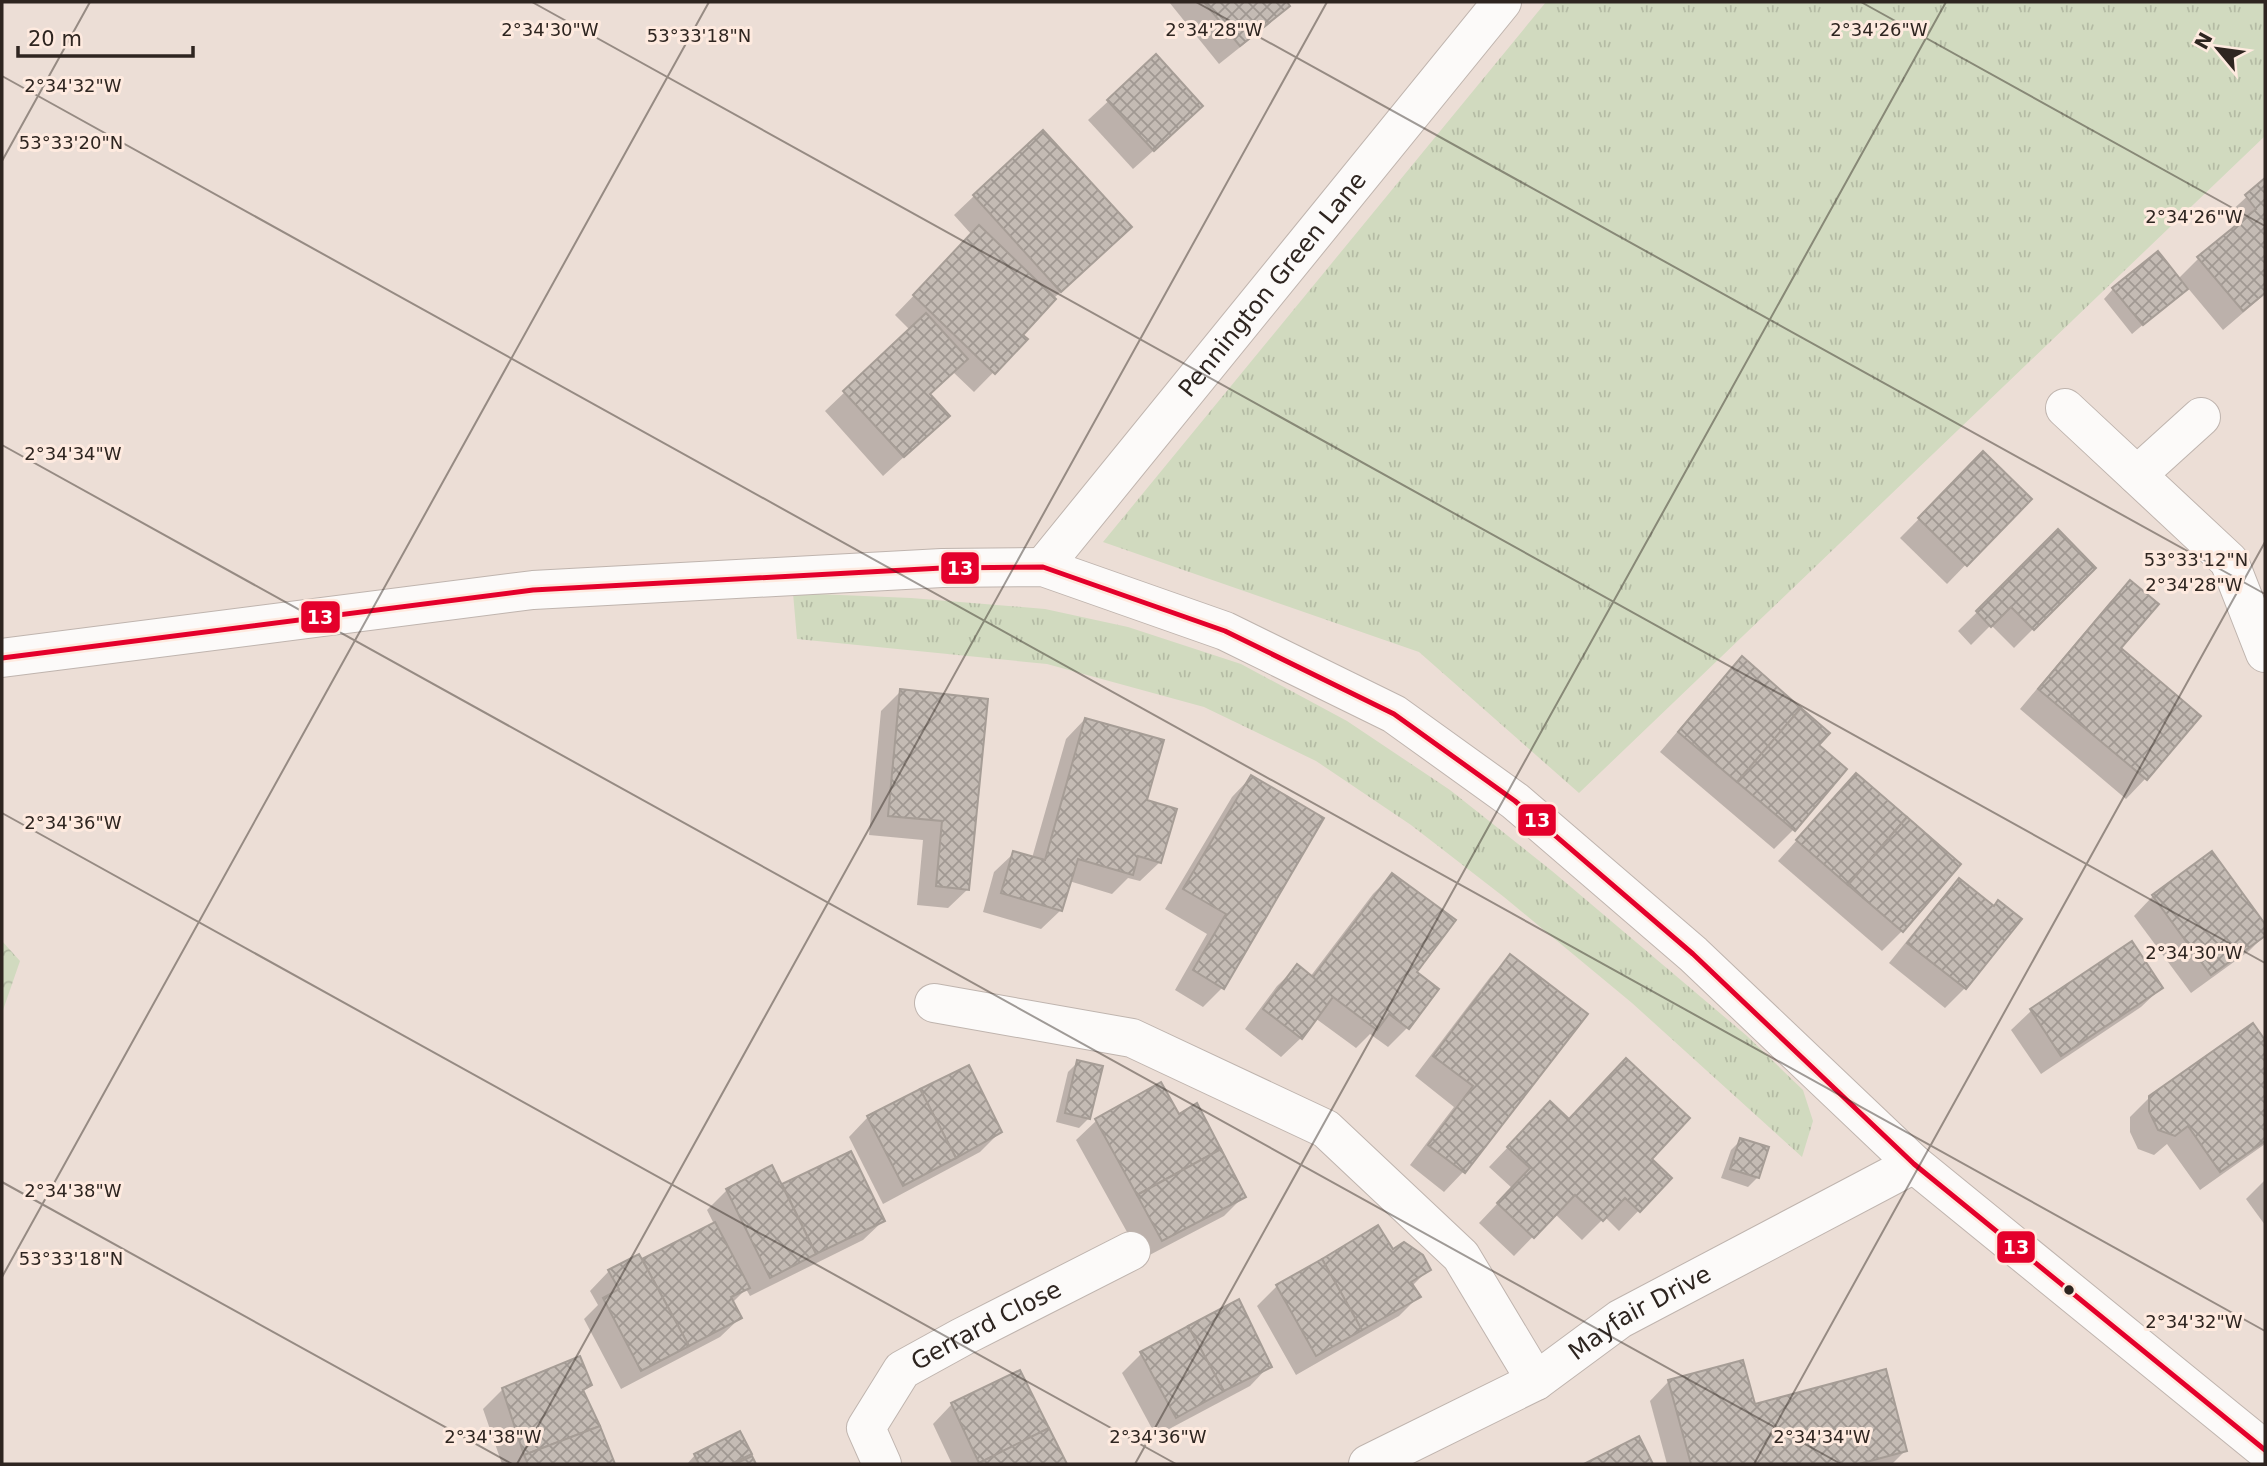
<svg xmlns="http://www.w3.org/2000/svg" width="2267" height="1466" viewBox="0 0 2267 1466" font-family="'DejaVu Sans',sans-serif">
  <defs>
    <pattern id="grass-tufts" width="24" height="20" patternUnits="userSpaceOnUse" patternTransform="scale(1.75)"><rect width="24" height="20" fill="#d1dabf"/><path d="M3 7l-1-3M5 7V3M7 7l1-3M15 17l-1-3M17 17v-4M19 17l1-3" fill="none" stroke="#b4bba4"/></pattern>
    <pattern id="forest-crowns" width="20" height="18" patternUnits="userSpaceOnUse" patternTransform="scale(1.75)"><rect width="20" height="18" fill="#d1dabf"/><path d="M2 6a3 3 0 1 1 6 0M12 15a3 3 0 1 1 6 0" fill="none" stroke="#b4bba4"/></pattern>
    <pattern id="building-cross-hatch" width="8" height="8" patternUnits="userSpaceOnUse" patternTransform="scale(1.75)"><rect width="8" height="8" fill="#c4bbb4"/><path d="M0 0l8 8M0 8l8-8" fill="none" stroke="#a09892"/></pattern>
  </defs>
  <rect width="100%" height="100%" fill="#ecded6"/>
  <g fill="url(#grass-tufts)">
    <polygon points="1546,2 2265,2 2265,136 1579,793 1419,652 1103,542"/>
    <polygon points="793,593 911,598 1045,609 1128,627 1241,664 1347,721 1450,790 1552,871 1747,1036 1803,1090 1813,1121 1802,1157 1632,1003 1504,897 1411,825 1316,761 1204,707 1047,664 797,639"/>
  </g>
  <polygon fill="url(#forest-crowns)" points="2,941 20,961 2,1013"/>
  <g fill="#0003">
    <polygon points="1169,2 1284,2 1288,6 1268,25 1219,64"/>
    <polygon points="1156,57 1182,125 1133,169 1088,120"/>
    <polygon points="2265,180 2265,294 2223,330 2187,287 2132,334 2104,299 2113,289 2178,279 2199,258 2236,227 2227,215"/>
    <polygon points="974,196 1110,246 1054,298 1021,335 1026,339 974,392 953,372 929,395 928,435 883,476 825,411 910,330 895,315 972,235 954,215"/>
    <polygon points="1983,454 2029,499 1947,584 1900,538"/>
    <polygon points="2058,532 2094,568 2014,648 1991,625 1971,645 1958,631"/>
    <polygon points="2130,582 2118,648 2199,717 2145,779 2126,799 2020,709 2110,602"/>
    <polygon points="1742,659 1816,745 1844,769 1793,830 1774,849 1660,752 1723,678"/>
    <polygon points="901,691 968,889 948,908 917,905 923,840 869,835 881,711"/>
    <polygon points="1085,719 1160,862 1140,881 1128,878 1112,894 1069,881 1061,910 1041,929 983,912 994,872 1014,853 1032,858 1066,739"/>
    <polygon points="1856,775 1958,865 1902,931 1882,951 1778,861"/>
    <polygon points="1251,777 1222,988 1203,1007 1175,990 1207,934 1165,909 1232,797"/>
    <polygon points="2212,854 2265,927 2265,935 2249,951 2191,993 2134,916 2153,896"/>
    <polygon points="1392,875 1414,973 1408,1027 1388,1047 1370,1034 1356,1048 1315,1018 1301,1038 1281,1057 1245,1029 1277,986 1297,967 1310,977 1373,894"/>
    <polygon points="1959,880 1965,988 1945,1008 1889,963 1940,900"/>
    <polygon points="2132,943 2161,988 2141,1007 2041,1074 2011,1030 2031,1011"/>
    <polygon points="1511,956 1585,1014 1463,1172 1444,1192 1410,1165 1454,1107 1415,1076 1491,976"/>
    <polygon points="2252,1025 2265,1043 2265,1144 2200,1190 2167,1144 2154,1155 2138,1149 2130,1132 2130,1117 2150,1097"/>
    <polygon points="1078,1062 1089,1118 1079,1128 1056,1122 1068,1072"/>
    <polygon points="1160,1084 1178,1116 1244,1196 1224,1216 1142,1259 1076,1140 1096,1121"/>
    <polygon points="868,1117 1000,1132 980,1152 883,1204 849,1137"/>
    <polygon points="1569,1121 1650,1159 1670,1178 1619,1231 1605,1217 1582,1240 1555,1214 1514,1256 1479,1223 1512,1188 1489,1167 1531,1123"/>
    <polygon points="1741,1140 1758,1177 1748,1187 1721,1178 1731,1150"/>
    <polygon points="850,1154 883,1221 863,1240 750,1296 746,1289 732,1303 740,1318 720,1337 621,1389 584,1319 598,1305 590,1291 609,1271 641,1262 714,1224 707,1210 727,1190 782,1187"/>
    <polygon points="2265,1180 2265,1225 2246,1199"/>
    <polygon points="1393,1252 1429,1269 1412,1286 1418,1297 1399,1316 1296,1375 1257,1306 1277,1286"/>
    <polygon points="1141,1354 1269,1366 1250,1386 1156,1436 1122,1373"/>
    <polygon points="579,1359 590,1385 582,1393 613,1464 502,1464 483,1409 502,1390"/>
    <polygon points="1020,1372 1065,1464 952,1464 933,1424 952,1404"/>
    <polygon points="1669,1381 1754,1406 1905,1451 1892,1464 1667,1464 1650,1401"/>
    <polygon points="750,1454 741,1463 751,1458 754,1464 687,1464 695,1455"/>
  </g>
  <g fill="url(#building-cross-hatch)" stroke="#a69d96" stroke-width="2">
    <polygon points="1204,2 1287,2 1290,6 1240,46"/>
    <polygon points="1156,54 1203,106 1154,151 1107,100"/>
    <polygon points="1043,130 1132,227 1061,292 973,195"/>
    <polygon points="2265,178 2265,293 2243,311 2197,257 2256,209 2245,195"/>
    <polygon points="979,225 1056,299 1023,335 1028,339 995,374 913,295"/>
    <polygon points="2158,251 2188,289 2143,325 2112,288"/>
    <polygon points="926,313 968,359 930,394 950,416 904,457 843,391"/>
    <polygon points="1983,451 2032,499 1967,566 1918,518"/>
    <polygon points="2058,529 2096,568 2034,630 2011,607 1991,627 1976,611"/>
    <polygon points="2130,580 2159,604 2121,648 2201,716 2147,780 2038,689"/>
    <polygon points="1742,656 1801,708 1737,782 1678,732"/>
    <polygon points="900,689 988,699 969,890 936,886 942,821 888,816"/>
    <polygon points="1801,708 1830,733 1819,745 1847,769 1795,831 1737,782"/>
    <polygon points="1085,718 1164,740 1147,800 1177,809 1161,863 1138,856 1133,875 1078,859 1062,911 1001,893 1013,851 1045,860"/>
    <polygon points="1856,773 1907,817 1848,885 1796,840"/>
    <polygon points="1251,775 1324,818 1224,989 1193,970 1226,914 1183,889"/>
    <polygon points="1907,817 1961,864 1903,932 1848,885"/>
    <polygon points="2212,851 2265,924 2265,936 2211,975 2152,895"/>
    <polygon points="1392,873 1456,920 1417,972 1439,989 1409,1029 1389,1014 1377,1030 1333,997 1302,1039 1263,1009 1297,964 1313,977"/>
    <polygon points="1959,878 1994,906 1998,900 2022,919 1966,989 1907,943"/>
    <polygon points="2132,941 2163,988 2061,1056 2030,1009"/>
    <polygon points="1510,954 1588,1014 1465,1173 1428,1145 1473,1086 1433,1056"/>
    <polygon points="2253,1023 2265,1040 2265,1141 2220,1172 2188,1126 2175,1136 2158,1130 2149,1111 2149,1096"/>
    <polygon points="1626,1058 1690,1118 1652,1159 1672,1178 1640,1212 1625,1198 1603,1221 1575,1195 1534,1238 1497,1203 1530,1168 1507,1147 1550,1101 1569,1119"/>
    <polygon points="1077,1060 1103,1066 1090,1119 1065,1113"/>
    <polygon points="969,1065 1002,1132 956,1158 920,1089"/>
    <polygon points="1161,1082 1179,1114 1197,1103 1221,1149 1137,1195 1095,1119"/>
    <polygon points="920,1089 956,1158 903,1186 867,1116"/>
    <polygon points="1740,1138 1769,1147 1759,1178 1730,1169"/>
    <polygon points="1221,1149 1246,1197 1162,1241 1137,1195"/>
    <polygon points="851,1151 885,1221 816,1254 782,1184"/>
    <polygon points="772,1165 816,1254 770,1278 726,1189"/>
    <polygon points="715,1222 750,1288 731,1297 742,1318 689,1346 642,1259"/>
    <polygon points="1378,1225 1393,1249 1404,1242 1423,1255 1431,1270 1411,1282 1421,1297 1362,1330 1322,1259"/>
    <polygon points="639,1254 689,1346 641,1371 603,1298 619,1289 608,1270"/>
    <polygon points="1322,1259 1362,1330 1316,1356 1276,1285"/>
    <polygon points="1239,1299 1272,1367 1224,1391 1188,1326"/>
    <polygon points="1188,1326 1224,1391 1176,1418 1140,1352"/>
    <polygon points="580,1356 592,1385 583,1390 600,1426 524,1455 502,1388"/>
    <polygon points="1743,1360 1755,1404 1886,1369 1907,1451 1859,1464 1691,1464 1668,1380"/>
    <polygon points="1020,1370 1049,1428 979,1463 951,1403"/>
    <polygon points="600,1426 615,1464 528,1464 524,1455"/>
    <polygon points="1049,1428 1067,1464 979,1464 979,1463"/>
    <polygon points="740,1431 752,1454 731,1464 699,1464 694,1454"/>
    <polygon points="1639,1436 1653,1464 1584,1464"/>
    <polygon points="752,1456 756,1464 735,1464"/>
  </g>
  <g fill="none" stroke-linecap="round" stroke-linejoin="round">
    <defs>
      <g id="minor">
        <polyline points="2065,408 2229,561 2265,653"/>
        <polyline points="2137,475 2201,417"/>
        <path id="s1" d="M 1043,567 L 1502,2"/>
        <polyline points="934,1003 1132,1038 1326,1129 1461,1256 1536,1381"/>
        <path id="s2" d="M 882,1464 L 866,1428 L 902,1370 L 962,1337 L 1131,1251"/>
        <path id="s3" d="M 1368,1464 L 1536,1381 L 1620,1319 L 1914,1164"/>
      </g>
      <polyline id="tertiary" points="2,658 533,590 942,568 1043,567 1225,631 1394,714 1515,801 1693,954 1914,1164 2265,1450"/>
    </defs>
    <use href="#minor" stroke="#bfb4ae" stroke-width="40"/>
    <use href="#tertiary" stroke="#bfb4ae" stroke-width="40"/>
    <use href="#minor" stroke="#fcfaf9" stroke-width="38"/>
    <use href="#tertiary" stroke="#fcfaf9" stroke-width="38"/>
    <defs>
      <polyline id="bus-1" points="2,658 533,590 942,568 1043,567 1225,631 1394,714 1515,801 1693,954 1914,1164 2265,1450"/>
    </defs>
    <use href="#bus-1" stroke="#feeadf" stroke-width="10"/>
    <use href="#bus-1" stroke="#e4002b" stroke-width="5"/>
  </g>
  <path fill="none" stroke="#2e2520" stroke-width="2" stroke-opacity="0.45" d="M 532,2 L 2265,963M 1196,2 L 2265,594M 1861,2 L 2265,226M 2,76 L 2265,1331M 2,161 L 90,2M 2,445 L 1841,1464M 2,813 L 1176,1464M 2,1182 L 512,1464M 2,1277 L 709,2M 517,1464 L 1327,2M 1135,1464 L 1946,2M 1754,1464 L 2265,542"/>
  <circle fill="#2e2520" stroke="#feeadf" stroke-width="2.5" cx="2069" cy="1290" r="6"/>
  <g text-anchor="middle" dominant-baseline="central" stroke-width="6" stroke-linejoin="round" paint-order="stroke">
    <g font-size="24" fill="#2e2520" stroke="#feeadf">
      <text stroke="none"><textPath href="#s1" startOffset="364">Pennington Green Lane</textPath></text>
      <text stroke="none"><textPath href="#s3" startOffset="312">Mayfair Drive</textPath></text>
      <text stroke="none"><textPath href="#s2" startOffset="203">Gerrard Close</textPath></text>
    </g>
  </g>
  <g font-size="18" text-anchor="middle" fill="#2e2520" stroke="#feeadf" stroke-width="6" stroke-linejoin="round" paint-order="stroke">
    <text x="1879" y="36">2°34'26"W</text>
    <text x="550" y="36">2°34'30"W</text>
    <text x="1214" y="36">2°34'28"W</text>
    <text x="699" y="42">53°33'18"N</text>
    <text x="73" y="92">2°34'32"W</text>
    <text x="71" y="149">53°33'20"N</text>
    <text x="2194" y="223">2°34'26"W</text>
    <text x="73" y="460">2°34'34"W</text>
    <text x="2196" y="566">53°33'12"N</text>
    <text x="2194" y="591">2°34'28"W</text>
    <text x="73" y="829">2°34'36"W</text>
    <text x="2194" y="959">2°34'30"W</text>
    <text x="73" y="1197">2°34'38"W</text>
    <text x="71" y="1265">53°33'18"N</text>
    <text x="2194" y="1328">2°34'32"W</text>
    <text x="493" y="1443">2°34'38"W</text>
    <text x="1158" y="1443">2°34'36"W</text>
    <text x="1822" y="1443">2°34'34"W</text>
  </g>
  <g stroke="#feeadf" stroke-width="2.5">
    <rect x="940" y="551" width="40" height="34" rx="7" fill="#e4002b"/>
    <rect x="300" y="600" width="41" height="34" rx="7" fill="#e4002b"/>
    <rect x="1517" y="803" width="40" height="34" rx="7" fill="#e4002b"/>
    <rect x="1996" y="1230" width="40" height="34" rx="7" fill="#e4002b"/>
  </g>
  <g font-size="19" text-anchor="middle" font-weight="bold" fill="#fff">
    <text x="960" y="575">13</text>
    <text x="320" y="624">13</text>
    <text x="1537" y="827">13</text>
    <text x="2016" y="1254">13</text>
  </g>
  <rect width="2267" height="1466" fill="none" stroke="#2e2520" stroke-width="7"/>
  <g transform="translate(2218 49) rotate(299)" stroke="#feeadf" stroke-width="5" paint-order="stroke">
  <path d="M0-5L12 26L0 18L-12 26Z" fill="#2e2520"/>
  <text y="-10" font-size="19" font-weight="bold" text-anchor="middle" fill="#2e2520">N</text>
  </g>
  <path d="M18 46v10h175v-10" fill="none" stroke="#2e2520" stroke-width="3.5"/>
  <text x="28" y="46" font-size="21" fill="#2e2520" stroke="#feeadf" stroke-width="5" paint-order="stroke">20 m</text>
</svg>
